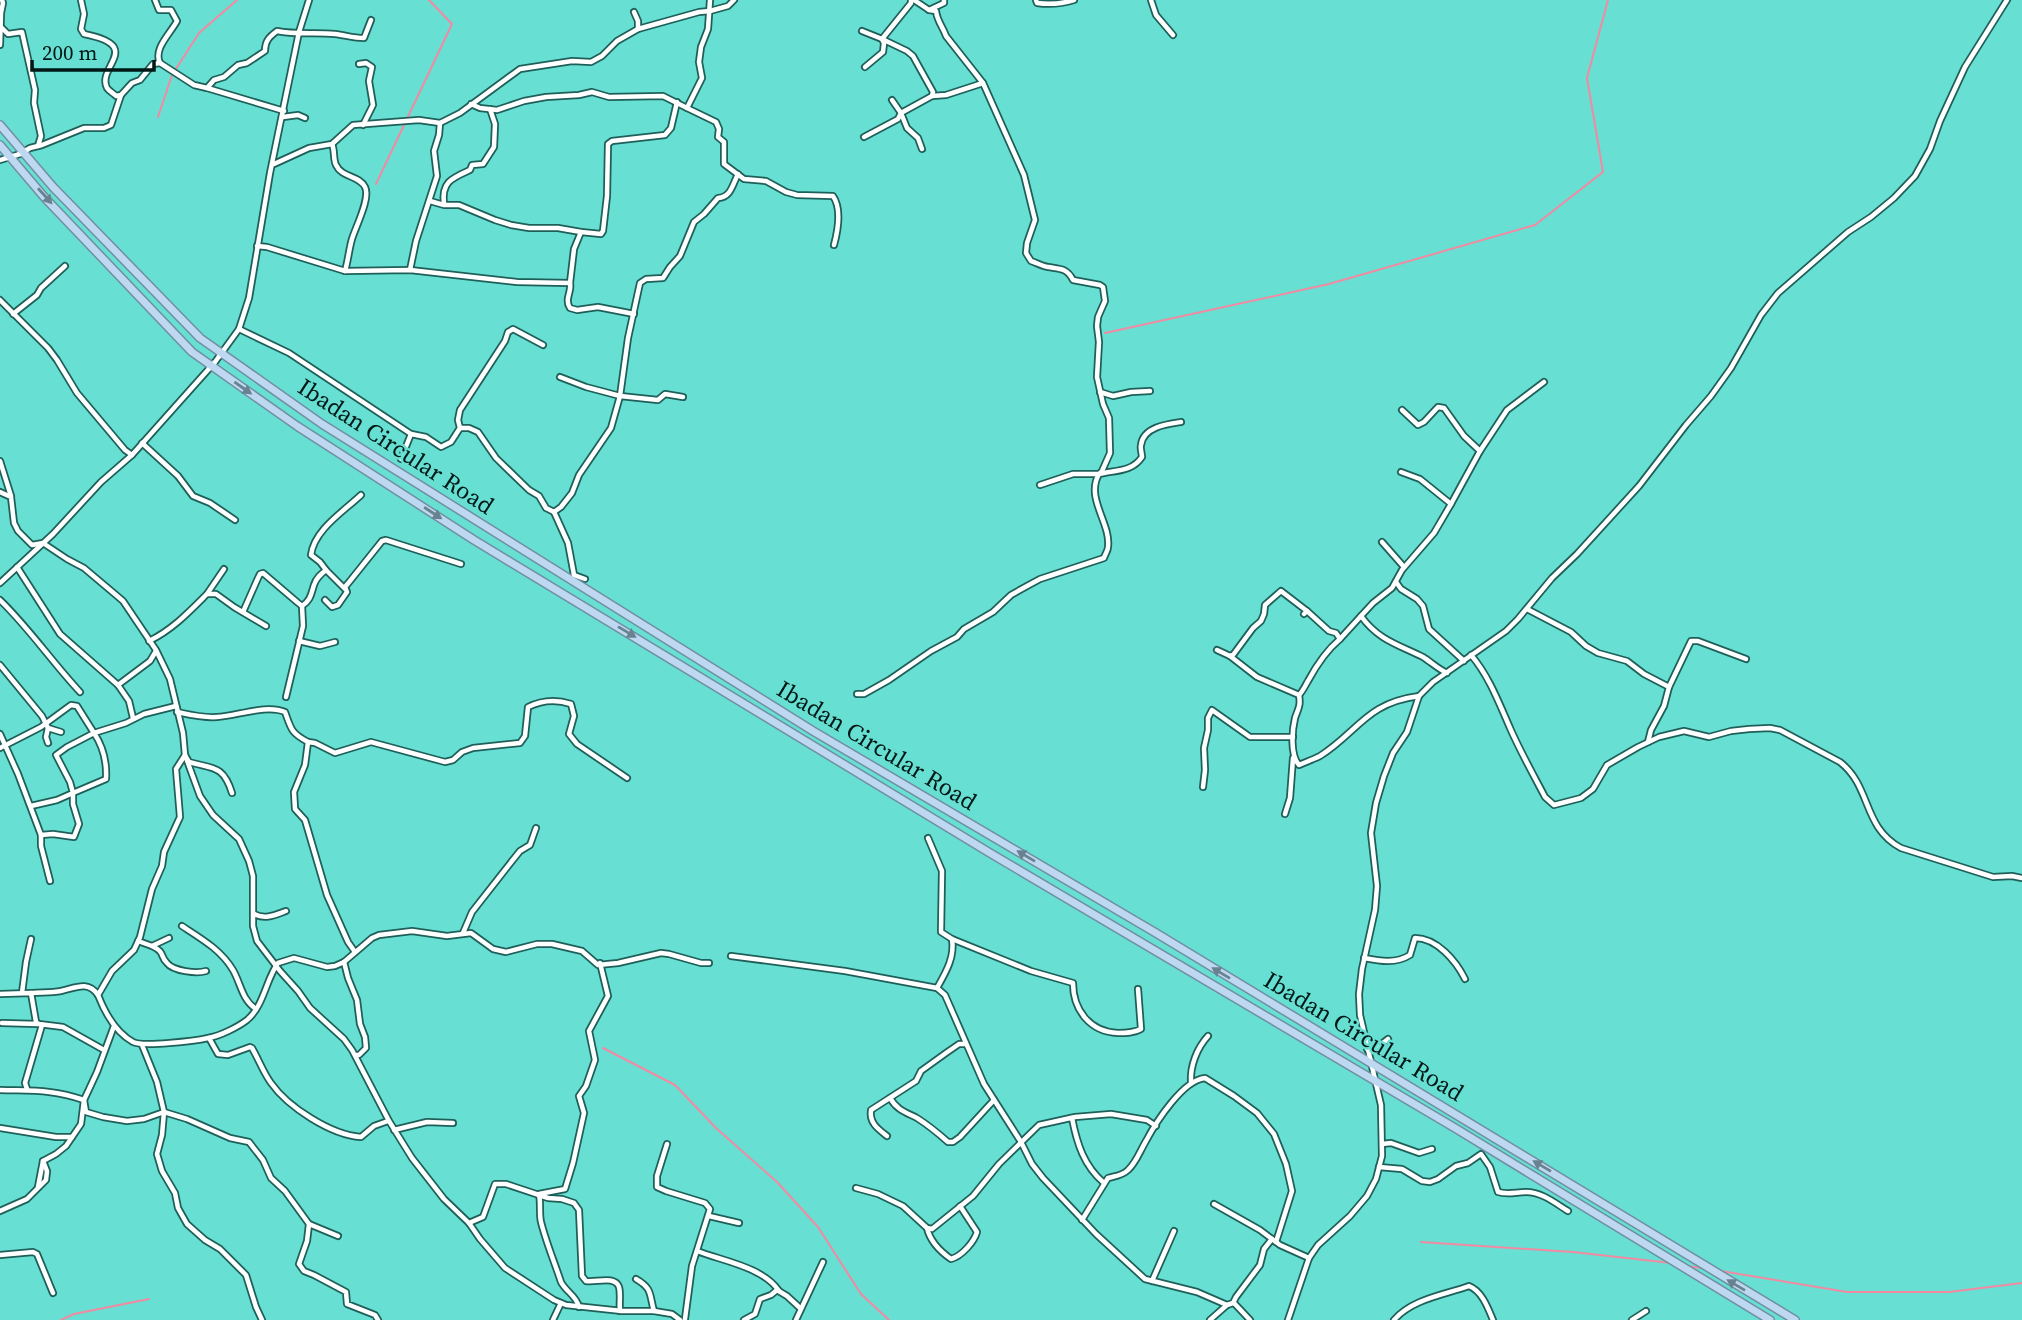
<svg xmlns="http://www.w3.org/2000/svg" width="2022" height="1320" viewBox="0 0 2022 1320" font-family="'Source Serif 4',serif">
  <rect width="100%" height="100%" fill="#67dfd2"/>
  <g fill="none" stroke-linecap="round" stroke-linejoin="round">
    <g stroke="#f28aa2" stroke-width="2">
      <polyline points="158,117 172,75 199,33 237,0"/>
      <polyline points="376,184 452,24 429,0"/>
      <polyline points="1105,333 1329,284 1535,225 1603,172 1587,78 1608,0"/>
      <polyline points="603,1048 675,1085 716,1128 777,1182 818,1227 861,1294 889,1320"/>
      <polyline points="1421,1242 1573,1252 1671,1263"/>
      <polyline points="1687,1266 1702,1268"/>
      <polyline points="1721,1271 1847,1292 1949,1292 2022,1283"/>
      <polyline points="61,1320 74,1314 149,1299"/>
    </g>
    <defs>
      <g id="minor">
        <path d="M 155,0 L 159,10 L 171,10 L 177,21 C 170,34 153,49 160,63"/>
        <path d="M 710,0 L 708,29 L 701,47 L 699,62 L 702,78 L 687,108 L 716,122 L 719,129 L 718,137 L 724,142 L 724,164 L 744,179 L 766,181 L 786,192 L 797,195 L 833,196 C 842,209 838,230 834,245"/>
        <polyline points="914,0 929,10 944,3 944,0"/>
        <path d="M 1036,0 L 1037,3 C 1051,5 1061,4 1074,0"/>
        <polyline points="1151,0 1156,15 1173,35"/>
        <path d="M 929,10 L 936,11 C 937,21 943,27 946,36 L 983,83 L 1024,175 L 1035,220 L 1027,243 L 1026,253 L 1031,261 C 1037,263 1042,266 1048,267 C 1060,269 1067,268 1073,280 L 1100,285 L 1103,287 L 1105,301 L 1098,317 L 1097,326 L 1099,342 L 1097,377 L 1103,404 L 1109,418 L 1110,453 L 1102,471 L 1099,474 L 1073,474 L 1040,485"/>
        <polyline points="634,12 638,21 638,29"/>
        <polyline points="0,26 8,34 22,32 35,90 34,103 41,136 38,146"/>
        <polyline points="862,31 882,39 911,3 911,0"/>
        <polyline points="0,45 1,13 3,3 2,0"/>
        <polyline points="359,64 366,63 372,67 369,81 373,105 363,125"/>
        <polyline points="865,67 883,52 884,43 882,39 907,51 913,56 933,92 932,96"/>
        <polyline points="207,88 284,111"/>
        <path d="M 121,95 L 132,83 L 140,80 L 153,64 L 160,63 L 194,85 L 207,88 L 214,80 L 224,77 L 238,65 L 247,63 L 265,51 C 265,41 269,37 277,31 C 296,35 316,32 335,34 C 345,35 353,38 364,38 L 371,20"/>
        <polyline points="892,100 901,113 932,96 946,95 983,83"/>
        <polyline points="471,104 480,108 497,110 524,101 546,97 579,95 592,92 609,97 663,96 687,108"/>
        <polyline points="283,117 298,115 305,118"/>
        <polyline points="864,137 898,119 901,113 907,128 918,138 922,149"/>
        <path d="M 332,144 C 335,151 333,159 336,165 C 342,178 359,175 365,187 C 371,198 355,228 352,239 C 349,249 348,261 345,271"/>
        <path d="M 0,160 L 20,154 L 30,148 L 42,145 L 84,128 L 104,128 L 111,125 L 121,95 L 116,96 C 113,93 109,91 107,88 C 96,67 145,46 84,34 L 81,29 L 84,14 L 81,0"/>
        <polyline points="274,164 309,148 332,144 353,125 419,120 440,123 460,113 520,69 572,61 591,62 602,56 617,41 638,29 699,12 710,11 728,6 734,0"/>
        <path d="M 444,204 C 441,182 452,178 470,170 L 472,165 L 483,164 L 494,147 L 495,124 L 490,109"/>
        <polyline points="581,232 601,234 603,231 607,196 608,144 612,141 665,135 671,128 677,102"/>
        <polyline points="257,246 267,247 345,271 410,270 517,282 570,283 574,249 581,232 558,228 529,228 511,225 495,220 459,205 444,205 430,201"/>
        <polyline points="410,270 416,241 437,176 434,151 439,135 440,123"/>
        <path d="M 570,283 C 572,292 564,299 570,308 L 577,310 L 598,307 L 634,314"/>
        <polyline points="0,300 48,348 57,360 77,393 125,450 132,455"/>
        <polyline points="13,314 37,295 41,288 65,266"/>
        <polyline points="239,329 289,353 411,434"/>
        <path d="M 560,377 L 586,387 L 620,396 L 628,338 L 640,283 L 646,279 L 663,278 L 670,267 L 680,256 L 694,222 L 704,214 L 718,198 C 731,197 732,186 738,174"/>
        <polyline points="1100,392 1113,396 1131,392 1150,391"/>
        <polyline points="1402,410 1418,425 1424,422 1438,407 1444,408 1464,436 1480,451 1451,504"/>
        <polyline points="460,428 469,428 478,432 496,458 529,490 539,496 546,508 554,512 561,507 572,493 579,475 611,428 620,396 658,400 665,394 683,397"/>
        <polyline points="142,443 178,476 193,496 210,503 235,520"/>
        <polyline points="1480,451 1507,410 1544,382"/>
        <polyline points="401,459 411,434 426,437 441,447 451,442 460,428 458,420 460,410 505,341 508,332 513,329 543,345"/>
        <polyline points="0,461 11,496"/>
        <polyline points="0,492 11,497 14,523 18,531 32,545 43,543 67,559 84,568 116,595 123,601 156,650 170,679 183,733 185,755 200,796 213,815 239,839 249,861 253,876 253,926 257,941 280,971 298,991 310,1008 344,1039 352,1050 389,1121 412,1158 444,1199 469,1223 480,1239 505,1268 554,1300 566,1305 622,1311 654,1311 672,1314 680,1320"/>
        <polyline points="554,512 568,543 574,575 585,579"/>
        <polyline points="1382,542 1404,567"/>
        <polyline points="17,567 60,634 118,685 129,701 133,718"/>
        <polyline points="326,570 345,589"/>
        <polyline points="1396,582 1401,589 1417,599 1423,606 1429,629 1464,661"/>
        <polyline points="0,583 53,534 101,482 132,455 215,362 239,329 249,298 270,173 299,32 309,0"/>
        <polyline points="207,594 224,569"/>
        <path d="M 0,600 C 29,628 52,662 80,692"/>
        <polyline points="325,600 332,607 338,605 347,592 345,587 350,581 382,541 386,540 461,564"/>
        <polyline points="1527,609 1571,632 1586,646 1598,653 1627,661 1644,674 1669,687 1664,706 1651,730 1648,742"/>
        <path d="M 243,612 L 258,578 L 260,574 L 263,573 L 297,602 L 302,606 C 311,600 311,594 314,585 C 316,578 321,574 326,570 L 320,562 L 311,555 C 314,530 343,512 361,495"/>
        <polyline points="1361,616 1373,603 1392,588 1402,570 1434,533 1451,504 1420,479 1401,472"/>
        <path d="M 1340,639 L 1361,616 C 1378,640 1399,645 1423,657 C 1431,662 1438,669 1447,673"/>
        <path d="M 149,641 C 172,630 189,612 207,594 L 216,594 L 234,607 L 266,626"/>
        <polyline points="299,641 320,646 335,642"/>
        <path d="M 1217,650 L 1230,656 L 1257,677 L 1299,695 C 1301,706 1298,709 1295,718 C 1292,731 1290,755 1299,765 C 1306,762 1314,759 1320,756 C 1359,731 1366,703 1419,696"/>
        <path d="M 1471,655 C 1489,676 1499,703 1510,728 C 1520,751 1533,774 1545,797 L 1554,805 L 1581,798 L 1593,789 L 1607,765 L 1638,747 L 1659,737 L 1684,731 L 1709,737 L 1731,731 L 1749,729 L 1770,728 L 1780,730 L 1840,762 C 1872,787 1862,827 1901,848 L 1993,877 L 2012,876 L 2022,878"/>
        <polyline points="1230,656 1233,655 1253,628 1261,621 1264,614 1265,605 1281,591 1307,611 1304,614"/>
        <polyline points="0,665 42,716 48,728 61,732"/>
        <polyline points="118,685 150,661 156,651"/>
        <polyline points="1669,687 1691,641 1698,641 1746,659"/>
        <path d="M 857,694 L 864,694 L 889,680 L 931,651 L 957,637 L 964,629 L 993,612 L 1011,595 L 1027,586 L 1040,579 L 1104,558 C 1105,554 1108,551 1108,547 C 1111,523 1085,498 1099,474 C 1116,470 1132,472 1142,457 C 1142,453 1140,449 1141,445 C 1143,427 1167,424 1181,422"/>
        <path d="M 1299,695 C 1303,691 1305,686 1308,681 C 1316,666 1327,650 1340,639 L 1336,633 L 1329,631 L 1307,611"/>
        <polyline points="286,697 303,626 302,606"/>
        <path d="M 177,712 C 191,715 203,718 217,717 C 237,716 266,704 285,712 C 291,729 291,733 308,742 L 305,765 L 294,792 L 295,809 L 305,820 L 327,895 L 348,942 L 355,952"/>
        <polyline points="48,728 46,737 48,743"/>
        <polyline points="0,734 18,774 41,835 41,846 50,881"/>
        <path d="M 308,742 L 315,743 L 335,753 L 371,742 L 445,762 L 453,760 L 462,752 L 473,748 L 520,743 L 525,736 L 528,707 C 542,700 556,699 571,704 L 574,716 L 569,734 L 577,744 L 627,778"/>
        <polyline points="0,748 41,727 71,705 77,706 94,733 67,747 56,755 70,782 73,793 57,800 31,806"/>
        <polyline points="1203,787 1205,770 1204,748 1208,730 1208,718 1212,710 1250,737 1293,737"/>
        <path d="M 232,793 C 223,764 212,769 189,762 L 185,755 L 176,769 L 180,817 L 164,852 L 162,866 L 152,889 L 140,937 L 134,950 L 112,971 L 98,995 C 105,1013 115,1032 133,1042 C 143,1047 195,1041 208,1038 C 220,1036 238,1027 247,1020 C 264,1006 266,979 278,963 L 294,958 L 327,967 L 335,966 L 344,962 L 372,938 L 379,935 L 412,931 L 447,936 L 471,933 L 493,949 L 506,952 L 537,944 L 552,944 L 582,951 L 598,965 L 618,963 L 661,953 L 669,954 L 701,963 L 709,963"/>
        <polyline points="1285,814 1290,798 1293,758"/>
        <path d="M 41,835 L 53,834 L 74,837 L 79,824 L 73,804 L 73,793 L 106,779 C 107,762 104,748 94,733 L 126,723 L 144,714 L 176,706"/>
        <path d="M 928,838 L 942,871 L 941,932 L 952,939 C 955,957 946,972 937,988"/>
        <path d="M 254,914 C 265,920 275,915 286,911"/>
        <path d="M 182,926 C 202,939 221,950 233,970 C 241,984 242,1000 256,1009"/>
        <polyline points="463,933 472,912 512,861 520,851 530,845 536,828"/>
        <path d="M 952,939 L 1031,971 L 1073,983 C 1073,1010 1090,1032 1118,1033 C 1126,1033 1134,1033 1141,1029 L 1138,989"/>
        <polyline points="138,941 152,946 169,938"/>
        <path d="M 152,946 C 166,953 159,955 167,963 C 173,971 197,974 206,971"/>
        <polyline points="731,956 845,971 937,988 945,995 984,1084 1021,1142 1032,1164 1043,1178 1096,1234 1145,1279 1197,1292 1227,1305"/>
        <path d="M 1364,958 C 1380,961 1396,964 1410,955 L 1415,938 C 1437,938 1456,961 1465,979"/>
        <polyline points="344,962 348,978 357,1000 360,1024 365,1037 366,1048 359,1055 356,1055"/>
        <polyline points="22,993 26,962 31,939"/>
        <path d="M 31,993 C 41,992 51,993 61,991 C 75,988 88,980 98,995"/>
        <polyline points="0,994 31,993 36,1022 39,1024 63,1027 104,1050"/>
        <polyline points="2,1023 38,1024"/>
        <path d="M 209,1038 L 218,1054 L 228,1055 L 250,1047 L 252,1048 C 259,1060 263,1072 271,1083 C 288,1107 331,1135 361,1137 L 374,1126 L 388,1121"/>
        <polyline points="142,1045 157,1082 164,1112 162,1135 157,1154 162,1171 175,1193 178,1208 187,1224 205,1240 220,1249 246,1275 256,1307 262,1320"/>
        <polyline points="1367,1049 1379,1046 1388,1039"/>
        <path d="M 1191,1082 C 1190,1066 1197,1048 1208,1036"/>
        <polyline points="27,1089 25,1083 42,1025"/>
        <path d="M 0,1090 C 32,1091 52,1089 84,1100 L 86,1112 L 103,1117 L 127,1121 L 144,1119 L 164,1112 L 187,1119 L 230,1138 L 249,1142 L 263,1160 L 271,1178 L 285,1191 L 309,1224 L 307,1241 L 299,1264 L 304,1271 L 314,1275 L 346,1292 L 347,1304 L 375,1315 L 378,1320"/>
        <path d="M 890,1098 C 897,1110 905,1112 917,1118 C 928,1125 939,1134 948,1142 L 953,1142 L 960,1137 L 994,1100"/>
        <path d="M 1072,1118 C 1077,1144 1084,1166 1104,1183"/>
        <polyline points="0,1128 56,1137 72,1137"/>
        <polyline points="394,1130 427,1122 453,1123"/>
        <path d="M 887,1136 C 878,1129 869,1123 871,1110 L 916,1081 L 921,1071 L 946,1053 L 959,1044 L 965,1044"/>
        <polyline points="667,1144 657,1176 657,1187 666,1191 705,1203 710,1209 692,1266 685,1319"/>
        <polyline points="1382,1144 1391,1143 1419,1153 1432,1149"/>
        <path d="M 1379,1167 L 1402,1169 L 1422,1181 L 1430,1182 L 1438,1179 L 1456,1166 L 1468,1163 L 1481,1154 L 1490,1167 L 1498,1192 C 1508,1195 1516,1192 1526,1192 C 1542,1192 1555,1203 1568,1211"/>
        <polyline points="38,1187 43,1161"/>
        <polyline points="856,1188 878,1194 903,1206 927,1228 932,1229 973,1196 999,1164 1039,1125 1075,1117 1111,1114 1147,1120 1156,1126"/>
        <polyline points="1214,1204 1260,1230 1280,1245 1309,1258"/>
        <polyline points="0,1211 27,1199 46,1180 47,1171 43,1161 56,1154 66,1146 81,1124 84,1100 97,1072 114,1026"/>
        <polyline points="709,1216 739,1223"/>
        <path d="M 1082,1220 L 1108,1178 C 1115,1176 1122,1176 1128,1170 C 1136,1163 1140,1151 1146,1141 C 1156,1122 1183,1080 1205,1078 L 1234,1096 L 1257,1113 L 1274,1134 L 1286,1164 L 1292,1191 L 1276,1242"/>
        <path d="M 469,1223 L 483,1217 L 495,1184 L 506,1184 L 548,1198 L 562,1199 L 574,1203 L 579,1210 L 582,1276 L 586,1281 C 595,1283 615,1275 619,1287 C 621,1294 619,1303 620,1311"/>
        <polyline points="309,1224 338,1236"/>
        <path d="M 927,1228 C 930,1241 941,1252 951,1259 C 962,1256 974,1242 977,1232 L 960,1206"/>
        <path d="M 697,1251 C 723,1261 763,1267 779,1291"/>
        <polyline points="0,1255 33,1252 37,1254 53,1293"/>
        <path d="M 636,1279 C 653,1289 649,1294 654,1311"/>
        <polyline points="1152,1281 1174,1231"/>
        <polyline points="1234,1303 1250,1320"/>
        <path d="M 579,1307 C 576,1295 566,1292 561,1282 C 554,1261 546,1242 541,1222 C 539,1214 541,1203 539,1194 L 565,1189 L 573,1163 L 584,1113 L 579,1096 L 586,1086 L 595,1060 L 589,1031 L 608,996 L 600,963"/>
        <polyline points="553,1320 561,1303"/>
        <polyline points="744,1320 755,1314 760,1299 771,1295 777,1290 787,1296 800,1308"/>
        <polyline points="796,1320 823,1262"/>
        <polyline points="1210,1320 1227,1305 1233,1303 1236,1297 1260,1265 1264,1249 1272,1239"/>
        <polyline points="1288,1320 1309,1258 1318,1245 1350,1216 1367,1196 1376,1179 1382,1156 1381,1105 1360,1015 1359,994 1362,969 1375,910 1377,886 1371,833 1376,803 1384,776 1393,753 1407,732 1419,696 1433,682 1506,631 1518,619 1552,578 1577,554 1639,486 1686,425 1711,396 1731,368 1761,315 1778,293 1848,232 1871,217 1894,198 1915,176 1930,149 1940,121 1965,67 2007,0"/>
        <path d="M 1394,1320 C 1412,1299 1444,1295 1469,1286 C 1482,1291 1488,1308 1493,1320"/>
        <polyline points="1632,1320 1646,1311"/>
      </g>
      <g id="trunk">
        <polyline points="0,125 53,187 200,338 322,424 813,731 1156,933 1795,1320"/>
        <polyline points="0,145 45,198 192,352 297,426 474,540 990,853 1455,1128 1770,1320"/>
      </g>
    </defs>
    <use href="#minor" stroke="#1e5f59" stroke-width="8"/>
    <use href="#trunk" stroke="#708fa2" stroke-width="10"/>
    <use href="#minor" stroke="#fff" stroke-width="4.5"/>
    <use href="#trunk" stroke="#bed8f2" stroke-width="7"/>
  </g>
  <defs><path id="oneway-solid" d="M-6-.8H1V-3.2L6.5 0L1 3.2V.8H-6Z" transform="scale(1.75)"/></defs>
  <g fill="#68828f">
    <use href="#oneway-solid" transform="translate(45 196) rotate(48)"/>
    <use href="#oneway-solid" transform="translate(243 388) rotate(35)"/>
    <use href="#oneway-solid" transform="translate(433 513) rotate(33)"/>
    <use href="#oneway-solid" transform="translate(627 632) rotate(31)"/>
    <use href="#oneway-solid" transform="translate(1026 856) rotate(-149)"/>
    <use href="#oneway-solid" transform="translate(1221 973) rotate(-149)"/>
    <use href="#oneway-solid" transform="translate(1542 1166) rotate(-149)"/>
    <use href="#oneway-solid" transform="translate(1736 1285) rotate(-149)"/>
  </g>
  <g text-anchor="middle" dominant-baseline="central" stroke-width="5" stroke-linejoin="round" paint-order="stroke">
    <g font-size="24" fill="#001916" stroke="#67dfd2">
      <text transform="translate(396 446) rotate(33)">Ibadan Circular Road</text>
      <text transform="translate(877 745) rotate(31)">Ibadan Circular Road</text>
      <text transform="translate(1364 1036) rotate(31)">Ibadan Circular Road</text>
    </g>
  </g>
  <path d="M32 60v10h122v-10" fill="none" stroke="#001916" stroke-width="3.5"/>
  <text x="42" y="60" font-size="21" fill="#001916" stroke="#67dfd2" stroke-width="5" paint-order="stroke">200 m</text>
</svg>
